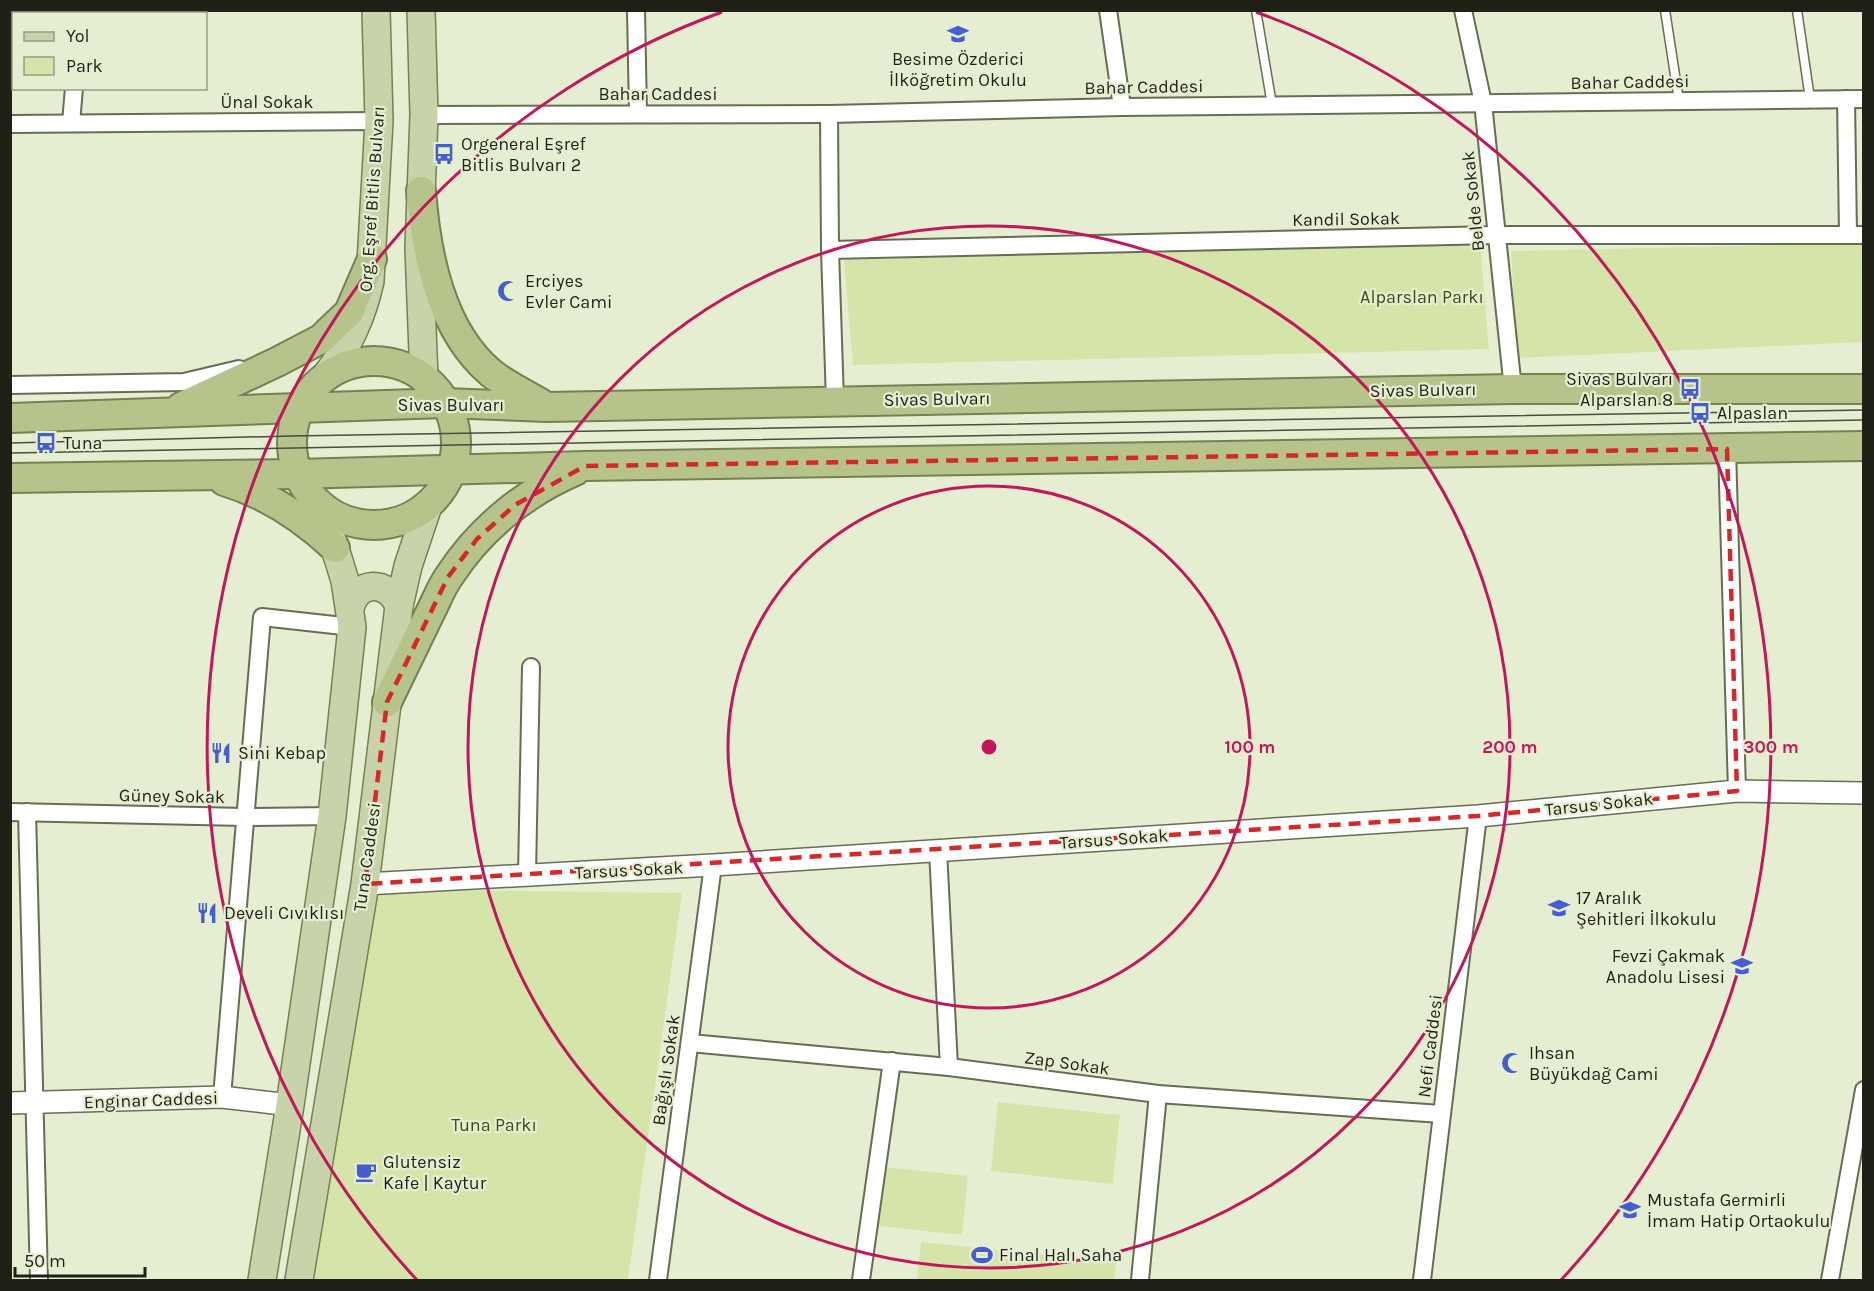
<svg xmlns="http://www.w3.org/2000/svg" width="1874" height="1291" viewBox="0 0 1874 1291" font-family="Karla,sans-serif">
  <rect width="100%" height="100%" fill="#e6eed2"/>
  <g fill="#d5e5a9">
    <polygon points="1480,241 1489,349 853,365 844,260"/>
    <polygon points="1863,243 1863,342 1517,358 1511,251"/>
    <polygon points="375,889 682,893 628,1280 314,1280"/>
    <polygon points="998,1102 1120,1115 1113,1184 991,1171"/>
    <polygon points="885,1167 968,1176 962,1235 879,1226"/>
    <polygon points="921,1242 1116,1262 1114,1280 917,1280"/>
  </g>
  <g fill="none" stroke-linecap="round" stroke-linejoin="round">
    <defs>
      <g id="service">
        <polyline points="1256,10 1272,105"/>
        <polyline points="1665,10 1679,101"/>
        <polyline points="1797,10 1810,99"/>
      </g>
      <g id="minor">
        <polyline points="636,10 638,114"/>
        <polyline points="1108,10 1122,107"/>
        <polyline points="1463,10 1483,103 1513,389"/>
        <polyline points="80,14 80,10"/>
        <polyline points="1846,99 1848,235"/>
        <polyline points="829,114 830,250 835,401"/>
        <polyline points="424,115 829,114 1122,107 1864,99"/>
        <polyline points="71,123 74,88"/>
        <polyline points="10,124 379,121"/>
        <polyline points="830,250 1496,235 1864,235"/>
        <polyline points="10,385 184,382 239,369"/>
        <polyline points="1727,449 1737,791"/>
        <polyline points="10,812 245,817 332,816"/>
        <polyline points="27,812 39,1280"/>
        <polyline points="938,850 949,1067"/>
        <polyline points="527,875 531,667"/>
        <polyline points="690,1043 949,1067 1158,1094 1441,1114"/>
        <polyline points="222,1097 262,617 352,627"/>
        <polyline points="658,1280 713,865"/>
        <polyline points="861,1280 892,1061"/>
        <polyline points="1140,1280 1158,1094"/>
        <polyline points="1422,1280 1478,816"/>
        <polyline points="1830,1280 1864,1090"/>
      </g>
      <g id="tertiary">
        <polyline points="365,884 713,865 1478,816 1737,791 1864,793"/>
        <polyline points="10,1103 222,1097 290,1105"/>
      </g>
      <g id="primary">
        <polyline points="421,10 424,115 419,248 424,379"/>
        <path d="M 325,377 C 348,347 362,318 370,281 L 379,121 L 376,10"/>
        <path d="M 350,609 C 356,580 388,579 399,606"/>
        <polyline points="262,1280 290,1105 332,816 352,627 345,581 338,558 331,537 312,498"/>
        <polyline points="299,1280 365,884 399,606 408,566 428,506"/>
      </g>
      <g id="trunk">
        <path d="M 421,191 C 426,254 440,330 491,373 C 506,385 525,394 542,404"/>
        <circle cx="374" cy="443" r="82"/>
        <polyline points="181,407 277,362 321,339 349,312 372,259"/>
        <polyline points="10,418 445,403 547,407 1513,389 1864,389"/>
        <polyline points="10,478 297,474 585,466 1864,446"/>
        <path d="M 224,481 C 267,494 302,517 335,548"/>
        <path d="M 387,702 C 401,673 415,644 429,615 C 436,602 441,587 450,575 C 480,529 524,493 575,471"/>
      </g>
    </defs>
    <use href="#service" stroke="#676d55" stroke-width="11"/>
    <use href="#minor" stroke="#676d55" stroke-width="20"/>
    <use href="#tertiary" stroke="#676d55" stroke-width="24"/>
    <use href="#primary" stroke="#758151" stroke-width="30"/>
    <use href="#trunk" stroke="#758151" stroke-width="32"/>
    <use href="#service" stroke="#fff" stroke-width="8"/>
    <use href="#minor" stroke="#fff" stroke-width="16"/>
    <use href="#tertiary" stroke="#fff" stroke-width="21"/>
    <use href="#primary" stroke="#c8d3a9" stroke-width="27"/>
    <use href="#trunk" stroke="#b6c48c" stroke-width="28"/>
    <g stroke="#4a4d3f" stroke-width="1.5">
      <polyline points="10,443 291,436 1864,410"/>
      <polyline points="10,453 1864,420"/>
    </g>
  </g>
  <path fill="none" stroke="#d62828" stroke-width="4.5" stroke-dasharray="12 8" stroke-linejoin="round" d="M 1727,449 L 1737,791 L 1478,816 L 365,884 L 387,702 L 448,577 L 477,539 L 515,505 L 585,466 Z"/>
  <g fill="none" stroke="#c2185b" stroke-width="3">
    <circle cx="989" cy="747" r="261"/>
    <circle cx="989" cy="747" r="521"/>
    <path d="M417 1280A782 782 0 0 1 722 12M1256 12A782 782 0 0 1 1561 1280"/>
  </g>
  <defs>
    <symbol id="school-bare" viewBox="-9 -9 18 18"><path d="M0-5L7-2L0 1L-7-2ZM-4 1L0 2.5L4 1V4Q0 6-4 4Z" fill="#445dd0" stroke="#e6eed2" stroke-width="2.5" paint-order="stroke"/></symbol>
    <symbol id="bus-bare" viewBox="-9 -9 18 18"><path d="M-5-6H5V4H4V6H2V4H-2V6H-4V4H-5ZM-3.5-4V0h7V-4ZM-3.5 1.2v1.5H-2V1.2ZM2 1.2v1.5H3.5V1.2Z" fill="#445dd0" stroke="#e6eed2" stroke-width="2.5" paint-order="stroke"/></symbol>
    <symbol id="mosque-bare" viewBox="-9 -9 18 18"><path d="M3.5-4.9A6 6 0 1 0 3.5 4.9A5 5 0 1 1 3.5-4.9Z" fill="#445dd0" stroke="#e6eed2" stroke-width="2.5" paint-order="stroke"/></symbol>
    <symbol id="restaurant-bare" viewBox="-9 -9 18 18"><path d="M-5-6h1v4h1v-4h1v4h1v-4h1v5L-1.5 .5V6h-2V.5L-5-1ZM5-6V6H3V1.5H1.5Q1.5-4 5-6Z" fill="#445dd0" stroke="#e6eed2" stroke-width="2.5" paint-order="stroke"/></symbol>
    <symbol id="cafe-bare" viewBox="-9 -9 18 18"><path d="M-5.5-4.5H6V0H3Q3 3.5 0 3.5H-2.5Q-5.5 3.5-5.5 0ZM3-3.2v2h1.7v-2ZM-6 4.5H4V6H-6Z" fill="#445dd0" stroke="#e6eed2" stroke-width="2.5" paint-order="stroke"/></symbol>
    <symbol id="stadium-bare" viewBox="-9 -9 18 18"><path d="M0-5a6.5 5 0 1 0 0 10a6.5 5 0 1 0 0-10ZM-3.5-1.8h7v3.6h-7Z" fill="#445dd0" stroke="#e6eed2" stroke-width="2.5" paint-order="stroke"/></symbol>
  </defs>
  <g fill-rule="evenodd">
    <use href="#school-bare" x="943" y="19" width="30" height="30"/>
    <use href="#bus-bare" x="429" y="139" width="30" height="30"/>
    <use href="#mosque-bare" x="493" y="276" width="30" height="30"/>
    <use href="#bus-bare" x="1675" y="374" width="30" height="30"/>
    <use href="#bus-bare" x="1685" y="398" width="30" height="30"/>
    <use href="#bus-bare" x="31" y="428" width="30" height="30"/>
    <use href="#restaurant-bare" x="206" y="738" width="30" height="30"/>
    <use href="#school-bare" x="1544" y="893" width="30" height="30"/>
    <use href="#restaurant-bare" x="192" y="898" width="30" height="30"/>
    <use href="#school-bare" x="1727" y="951" width="30" height="30"/>
    <use href="#mosque-bare" x="1497" y="1048" width="30" height="30"/>
    <use href="#cafe-bare" x="351" y="1157" width="30" height="30"/>
    <use href="#school-bare" x="1615" y="1195" width="30" height="30"/>
    <use href="#stadium-bare" x="967" y="1240" width="30" height="30"/>
  </g>
  <g text-anchor="middle" dominant-baseline="central" stroke-width="4.5" stroke-linejoin="round" paint-order="stroke">
    <g font-size="18" fill="#1f2117" stroke="#e6eed2" text-anchor="start">
      <text x="958" y="59" text-anchor="middle">Besime Özderici<tspan x="958" dy="21">İlköğretim Okulu</tspan></text>
      <text x="461" y="144">Orgeneral Eşref<tspan x="461" dy="21">Bitlis Bulvarı 2</tspan></text>
      <text x="525" y="281">Erciyes<tspan x="525" dy="21">Evler Cami</tspan></text>
      <text x="1673" y="379" text-anchor="end">Sivas Bulvarı<tspan x="1673" dy="21">Alparslan 8</tspan></text>
      <text x="1717" y="413">Alpaslan</text>
      <text x="63" y="443">Tuna</text>
      <text x="238" y="753">Sini Kebap</text>
      <text x="1576" y="898">17 Aralık<tspan x="1576" dy="21">Şehitleri İlkokulu</tspan></text>
      <text x="224" y="913">Develi Cıvıklısı</text>
      <text x="1725" y="956" text-anchor="end">Fevzi Çakmak<tspan x="1725" dy="21">Anadolu Lisesi</tspan></text>
      <text x="1529" y="1053">Ihsan<tspan x="1529" dy="21">Büyükdağ Cami</tspan></text>
      <text x="383" y="1162">Glutensiz<tspan x="383" dy="21">Kafe | Kaytur</tspan></text>
      <text x="1647" y="1200">Mustafa Germirli<tspan x="1647" dy="21">İmam Hatip Ortaokulu</tspan></text>
      <text x="999" y="1255">Final Halı Saha</text>
    </g>
    <g font-size="18" fill="#1f2117" stroke="#e6eed2">
      <text transform="translate(1630 82) rotate(-1)">Bahar Caddesi</text>
      <text transform="translate(1144 87) rotate(-1)">Bahar Caddesi</text>
      <text x="658" y="94">Bahar Caddesi</text>
      <text x="267" y="102">Ünal Sokak</text>
      <text transform="translate(372 199) rotate(-86)">Org. Eşref Bitlis Bulvarı</text>
      <text transform="translate(1473 201) rotate(-96)">Belde Sokak</text>
      <text transform="translate(1346 219) rotate(-1)">Kandil Sokak</text>
      <text transform="translate(1423 390) rotate(-1)">Sivas Bulvarı</text>
      <text transform="translate(937 399) rotate(-1)">Sivas Bulvarı</text>
      <text x="451" y="405">Sivas Bulvarı</text>
      <text transform="translate(172 796) rotate(1)">Güney Sokak</text>
      <text transform="translate(1599 804) rotate(-6)">Tarsus Sokak</text>
      <text transform="translate(1114 839) rotate(-4)">Tarsus Sokak</text>
      <text transform="translate(367 857) rotate(-82)">Tuna Caddesi</text>
      <text transform="translate(629 870) rotate(-3)">Tarsus Sokak</text>
      <text transform="translate(1430 1046) rotate(-83)">Nefi Caddesi</text>
      <text transform="translate(1067 1063) rotate(8)">Zap Sokak</text>
      <text transform="translate(666 1070) rotate(-82)">Bağışlı Sokak</text>
      <text transform="translate(151 1100) rotate(-2)">Enginar Caddesi</text>
    </g>
    <g font-size="18" fill="#404c13" stroke="#e6eed2">
      <text x="1422" y="297">Alparslan Parkı</text>
      <text x="494" y="1125">Tuna Parkı</text>
    </g>
  </g>
  <circle cx="989" cy="747" r="9" fill="#c2185b" stroke="#e6eed2" stroke-width="3"/>
  <g font-size="18" text-anchor="middle" font-weight="bold" fill="#c2185b" stroke="#e6eed2" stroke-width="4.5" stroke-linejoin="round" paint-order="stroke">
    <text x="1250" y="753">100 m</text>
    <text x="1510" y="753">200 m</text>
    <text x="1771" y="753">300 m</text>
  </g>
  <rect width="1874" height="1291" fill="none" stroke="#1f2117" stroke-width="24"/>
  <rect x="12" y="12" width="195" height="78" fill="#e6eed2" stroke="#969c87" stroke-width="1.5"/>
  <rect x="24" y="32" width="30" height="9" fill="#c8d3a9" stroke="#969c87" stroke-width="1.5"/>
  <text x="66" y="42" font-size="18" fill="#1f2117">Yol</text>
  <rect x="24" y="57" width="30" height="18" fill="#d5e5a9" stroke="#969c87" stroke-width="1.5"/>
  <text x="66" y="72" font-size="18" fill="#1f2117">Park</text>
  <path d="M15 1267v9h130v-9" fill="none" stroke="#1f2117" stroke-width="3"/>
  <text x="24" y="1267" font-size="18" fill="#1f2117" stroke="#e6eed2" stroke-width="4.5" paint-order="stroke">50 m</text>
</svg>
